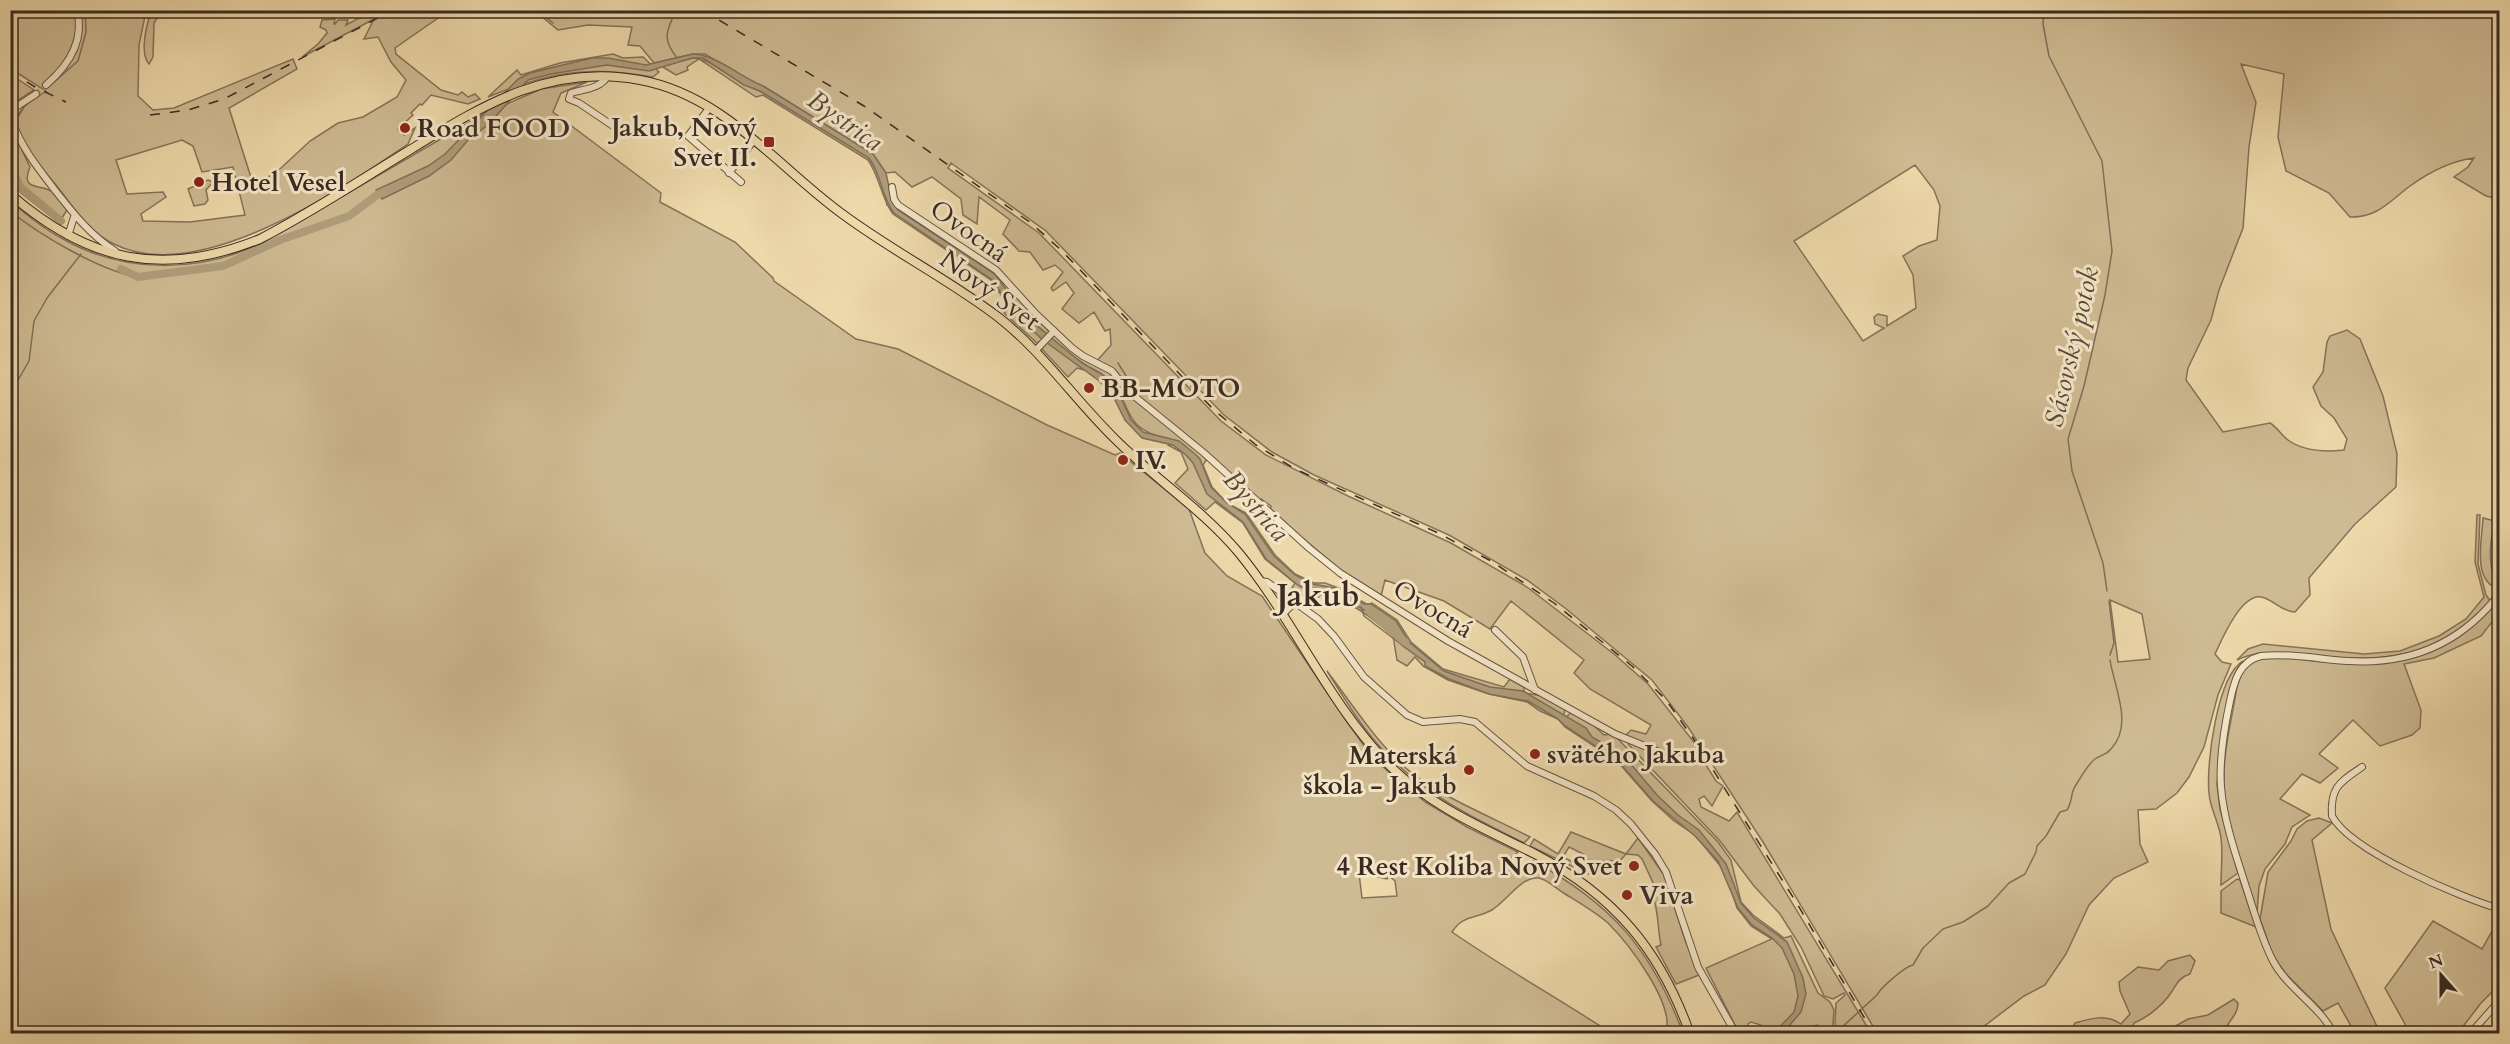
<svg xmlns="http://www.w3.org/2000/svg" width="2510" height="1044" viewBox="0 0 2510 1044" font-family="Cardo,serif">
  <rect width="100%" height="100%" fill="#eed9aa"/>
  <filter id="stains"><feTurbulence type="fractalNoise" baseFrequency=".00333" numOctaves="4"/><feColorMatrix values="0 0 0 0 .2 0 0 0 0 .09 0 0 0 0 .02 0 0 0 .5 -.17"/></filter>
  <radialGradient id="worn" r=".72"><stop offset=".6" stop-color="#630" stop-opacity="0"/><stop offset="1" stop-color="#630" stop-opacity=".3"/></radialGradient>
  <g fill="#cfbb93" stroke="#84735a" stroke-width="1.5" fill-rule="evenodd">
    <path d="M 10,11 L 146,11 L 139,45 L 138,96 L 153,110 L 174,108 L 293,59 L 297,69 L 229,108 L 254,187 L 281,168 L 310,141 L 338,123 L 363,117 L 397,97 L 406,80 L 391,62 L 378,37 L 364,39 L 374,19 L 302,57 L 318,44 L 327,33 L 326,30 L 320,27 L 322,20 L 335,19 L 334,24 L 335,24 L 338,20 L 348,20 L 346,25 C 380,3 424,11 464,11 L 444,14 L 395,48 L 396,54 L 441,90 L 458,95 L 462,92 L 468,97 L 475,94 L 480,99 L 468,104 L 431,95 L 422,105 L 420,104 L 411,113 L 413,115 L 398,129 L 404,135 L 415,128 L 408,144 C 340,190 198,287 114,244 C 91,233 78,214 63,194 C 47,172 18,146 16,118 L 24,106 L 46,91 L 11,69 ZM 182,140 L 193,146 L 202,172 L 233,167 L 245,215 L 190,222 L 143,221 L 141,214 L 166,197 L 163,192 L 127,194 L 116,160 Z"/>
    <path d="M 151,11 L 161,11 L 154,23 L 153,57 L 149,64 C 139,53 147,24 151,11 Z"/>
    <path d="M 535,11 L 2499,11 L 2499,199 L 2486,196 L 2454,177 L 2468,167 L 2474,158 C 2451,161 2428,173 2410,186 C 2390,201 2377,218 2350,217 L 2329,193 L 2286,171 L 2278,137 L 2284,74 L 2241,64 L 2256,102 L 2249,147 L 2243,228 L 2219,290 L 2211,320 L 2188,368 L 2186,380 L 2223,432 L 2270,423 C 2278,428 2281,435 2288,440 C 2303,451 2326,452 2344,450 L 2347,439 L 2334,418 L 2321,406 L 2313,387 L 2323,372 L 2327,342 L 2330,336 L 2347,330 L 2360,339 L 2383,396 L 2397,454 L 2396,487 L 2355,524 L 2309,578 L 2310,595 L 2295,612 C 2282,612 2273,599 2261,597 C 2241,594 2222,639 2215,654 L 2222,662 L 2231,664 L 2218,695 L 2204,747 L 2189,777 L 2177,793 L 2156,809 L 2138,810 L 2140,844 L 2148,862 L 2114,878 L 2089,905 L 2066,954 L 2045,985 L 2024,996 L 1975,1033 L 1877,1033 L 1763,842 L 1688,727 L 1652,680 L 1565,608 L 1527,580 L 1449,535 L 1314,475 L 1272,452 L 1224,415 L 1046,231 L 951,163 L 948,168 L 1039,233 L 1221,421 L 1266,455 L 1348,496 L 1451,543 L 1527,587 L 1614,654 L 1648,684 L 1697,746 C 1691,753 1684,757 1675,756 L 1625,736 L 1631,730 L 1646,734 L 1651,725 L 1590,689 L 1574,673 L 1584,660 L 1511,601 L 1490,629 L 1444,601 L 1385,580 L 1381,596 L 1352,579 L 1270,511 L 1271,506 L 1261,499 L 1259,501 L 1186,436 L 1096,362 L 1111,345 L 1110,329 L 1105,331 L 1094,312 L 1079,323 L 1062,309 L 1074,293 L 1066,282 L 1053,291 L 1051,288 L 1063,272 L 1055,265 L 1043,270 L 1030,252 L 1019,251 L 1003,234 L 1010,220 L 979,197 L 977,224 L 963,215 L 961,199 L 932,177 L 912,187 L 895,172 L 886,173 L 873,154 L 763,86 L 746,80 L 705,54 L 693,54 L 654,63 L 640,46 L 628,45 L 632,27 L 588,25 L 558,30 ZM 1915,165 L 1934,190 L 1940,206 L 1937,240 L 1919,246 L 1903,256 L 1913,275 L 1916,308 L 1887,326 L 1887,316 L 1878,314 L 1874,317 L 1875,324 L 1884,328 L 1863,341 L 1794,241 ZM 2110,600 L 2142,614 L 2150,659 L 2118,662 Z"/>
    <path d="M 613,54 L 623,58 L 643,57 L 659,72 L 653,77 C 588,65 549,72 488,97 L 517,70 L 521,75 L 560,63 Z"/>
    <path d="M 693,58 C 713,59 738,83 760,91 L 869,158 L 880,176 L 887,205 L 991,279 L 1012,310 L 1043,340 L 1037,343 L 1004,313 L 1009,307 L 991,280 L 893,214 C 881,198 880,177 868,160 L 763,95 L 756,97 L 699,59 L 687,67 L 688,70 L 676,75 L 661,66 Z"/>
    <polygon points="10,74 34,90 11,105 10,105"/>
    <path d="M 587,82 L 561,93 L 553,112 L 661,193 L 660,202 L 735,242 L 773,278 L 774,281 L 856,339 L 898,349 L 1047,425 L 1115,455 L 1120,453 L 1189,509 L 1205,553 L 1227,576 L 1262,596 L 1347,722 L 1365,747 L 1383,767 L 1425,802 L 1467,827 L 1518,852 L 1506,863 L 1510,870 L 1517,872 L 1533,861 C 1611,903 1652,950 1683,1033 L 1666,1033 C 1675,1004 1629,944 1608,923 C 1594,911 1578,902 1562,892 C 1556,888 1546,879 1539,878 C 1520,876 1506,903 1490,911 C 1474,919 1463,915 1452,932 C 1504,968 1559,999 1611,1033 L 11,1033 L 10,201 C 27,215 44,229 63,239 C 125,274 199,273 262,243 L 482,115 L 541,89 ZM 1359,873 L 1387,879 L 1389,876 L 1395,881 L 1397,896 L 1362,898 Z"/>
    <path d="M 10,125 L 30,167 C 20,191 39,184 51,191 C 57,195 63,205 67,210 L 59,223 L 11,185 Z"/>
    <polygon points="208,180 213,182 206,190 208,200 205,204 194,206 188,189"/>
    <polygon points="899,210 998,272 1050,333 1048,335 1016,307 995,274"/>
    <path d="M 1055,334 L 1106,369 L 1207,459 L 1203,465 L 1212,487 L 1227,503 L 1246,513 L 1275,555 L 1295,574 L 1314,583 L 1325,583 L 1341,589 L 1368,605 L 1372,603 L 1397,620 L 1411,642 L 1443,669 L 1504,687 L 1510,679 L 1524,687 L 1524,693 L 1544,696 L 1565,708 L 1564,715 L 1566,717 L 1572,712 L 1590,722 L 1604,735 L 1611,734 L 1619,740 L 1718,842 L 1731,860 L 1741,902 L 1753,915 L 1784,938 L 1791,936 L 1818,993 L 1830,1002 L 1834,1010 L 1833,1024 L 1835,1033 L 1821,1033 L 1817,1025 L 1799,1033 L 1764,1033 L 1761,1025 L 1751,1022 L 1748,1024 L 1747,1033 L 1739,1033 L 1706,968 L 1772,939 L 1751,926 L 1737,908 L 1726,873 L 1695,835 L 1674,821 L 1652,801 L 1617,761 L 1565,727 L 1558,719 L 1540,711 L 1527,702 L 1489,694 L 1448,680 L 1423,666 L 1415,657 L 1407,666 L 1397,660 L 1393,636 C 1372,617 1351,602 1323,593 L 1313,602 L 1292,588 L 1295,583 L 1265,559 L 1243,523 L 1215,502 L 1206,510 L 1175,483 L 1188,469 L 1181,452 L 1168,445 L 1169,439 C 1116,428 1137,402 1103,375 C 1097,370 1089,368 1083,363 C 1071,356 1061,346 1050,337 Z"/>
    <polygon points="1048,341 1084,370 1077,368 1068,377 1042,349"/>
    <path d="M 2477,515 L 2480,515 L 2478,564 L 2486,595 L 2491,602 C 2432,660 2387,663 2309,655 C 2285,653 2259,649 2237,660 L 2248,649 L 2263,644 L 2364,654 L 2400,651 L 2439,636 L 2466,619 L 2484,597 L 2475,562 Z"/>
    <path d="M 2483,518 L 2495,521 C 2490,541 2486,568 2499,585 L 2498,589 C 2472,580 2482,540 2483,518 Z"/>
    <path d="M 2499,597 L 2499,613 L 2481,636 L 2434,658 L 2404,664 L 2421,710 L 2420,728 L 2412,735 L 2380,746 L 2353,720 L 2319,754 L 2338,768 L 2320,783 L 2302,774 L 2280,799 L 2310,815 L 2292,827 L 2285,844 L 2265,869 L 2259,886 L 2257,913 C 2245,873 2226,830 2224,788 C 2222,755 2232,719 2237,687 C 2240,677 2243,665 2254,660 C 2271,653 2295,659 2314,661 C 2390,668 2451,663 2499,597 Z"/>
    <path d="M 2243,661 L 2235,673 L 2229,691 L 2217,784 L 2220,809 L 2238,873 L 2221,885 C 2221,869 2223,853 2221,838 C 2219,822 2210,809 2209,793 C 2206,765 2217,676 2243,661 Z"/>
    <path d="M 1327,671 C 1353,705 1379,747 1413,774 C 1444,798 1494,818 1530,837 L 1524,843 C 1473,818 1422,793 1383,750 C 1361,727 1344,698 1327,671 Z"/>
    <polygon points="1630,742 1682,763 1699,754 1716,781 1723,786 1712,806 1704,796 1699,799 1701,807 1729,821 1737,812 1871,1033 1838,1033 1835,1023 1836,1003 1845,995 1844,993 1833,999 1824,996 1801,947 1780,914 1754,886 1720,841 1628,744"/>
    <polygon points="2319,818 2332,823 2312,840 2331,929 2380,1033 2355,1033 2338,1003 2323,1011 2286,974 2273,956 2260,919 2268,872 2291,841 2297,829 2307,821"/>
    <path d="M 1571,832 L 1626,854 L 1638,838 L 1664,875 L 1685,940 L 1699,975 L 1676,984 L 1656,947 L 1661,945 C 1658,933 1658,906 1653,898 L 1654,885 L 1642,859 L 1638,855 L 1626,854 L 1619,862 C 1607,858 1596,864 1584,859 L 1585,855 L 1569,847 L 1563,857 L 1580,866 L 1581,863 L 1591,868 L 1592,873 L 1588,874 L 1530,846 L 1534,839 L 1558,854 Z"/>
    <polygon points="2237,879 2240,880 2256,927 2221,913 2221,891"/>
    <polygon points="2433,921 2482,949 2496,924 2499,925 2499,985 2481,1003 2458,1033 2410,1033 2385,988"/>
    <path d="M 2190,955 L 2195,961 L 2190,974 C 2177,978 2176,987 2168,997 C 2158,1009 2148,1017 2134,1023 L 2131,1032 L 2132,1033 L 2070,1033 L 2075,1023 C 2092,1018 2106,1014 2121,1024 L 2130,1014 L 2120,991 L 2119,982 L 2138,967 L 2159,970 L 2168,961 Z"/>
    <path d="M 2234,999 L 2238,1003 C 2238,1016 2227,1021 2224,1033 L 2163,1033 L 2188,1019 L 2208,1015 Z"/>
  </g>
  <path fill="#b09e7c" stroke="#807058" stroke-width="1.5" d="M 693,54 C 717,55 740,77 763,86 L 873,154 L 886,173 L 892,201 L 898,210 L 995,274 L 1026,317 L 1082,363 L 1103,375 L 1118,391 L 1131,420 L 1143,432 L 1179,441 L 1195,454 L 1200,459 L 1211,487 L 1227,503 L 1245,514 L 1274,556 L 1295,575 L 1313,584 L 1340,589 L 1364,604 L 1371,604 L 1396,621 L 1409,642 L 1444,671 L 1490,687 L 1523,691 L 1586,728 L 1592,737 L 1623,755 L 1657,795 L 1678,815 L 1699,830 L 1726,864 L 1741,903 L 1754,918 L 1787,942 L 1803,978 L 1806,994 L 1801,1012 L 1783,1033 L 1774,1033 L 1794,1012 L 1798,996 L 1794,974 L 1782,948 L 1772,938 L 1752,925 L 1738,908 L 1718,861 L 1695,836 L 1653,801 L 1618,761 L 1565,726 L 1558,719 L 1528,701 L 1489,694 L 1449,679 L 1425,666 L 1425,662 L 1403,646 L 1387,623 L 1341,597 L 1316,593 L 1299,586 L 1266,559 L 1243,522 L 1207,494 L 1193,463 L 1186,455 L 1173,445 L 1142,438 L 1125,420 L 1112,394 L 1098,380 L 1043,340 L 1021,320 L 991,279 L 894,213 C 881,197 882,175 869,158 L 760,91 L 744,85 L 703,58 L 692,58 L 649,71 L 607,65 L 551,74 L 528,80 L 489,124 L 468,140 L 451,160 L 429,176 L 382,199 L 376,190 L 428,166 L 445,154 L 518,79 L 530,73 L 592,58 L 608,58 L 646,65 Z"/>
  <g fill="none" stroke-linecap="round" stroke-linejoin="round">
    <g stroke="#807058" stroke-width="1.5">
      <polyline points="537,10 553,23"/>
      <path d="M 676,10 C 666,32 662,39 677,58"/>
      <polyline points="2044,10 2043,24 2049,56 2102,161 2112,251 2105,295 2084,386 2068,439 2072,471 2103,563 2107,591"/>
      <polyline points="48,87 78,61 86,32 85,10"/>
      <polyline points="16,120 24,107 33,99"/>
      <path d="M 10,211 C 40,235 100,271 138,277"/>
      <polyline points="1118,363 1128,379 1126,383 1132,391"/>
      <polyline points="10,394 29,361 34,321 47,298 81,254"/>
      <polyline points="2109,601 2114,643 2110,655"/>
      <polyline points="1361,607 1364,616 1402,645"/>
      <polyline points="1789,1027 1796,1030"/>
      <path d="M 1840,1029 L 1877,995 C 1881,987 1906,966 1913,965 L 1923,948 L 1943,929 L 1963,922 L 1988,906 L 2009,883 L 2025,874 L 2036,852 L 2037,846 L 2046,836 L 2060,812 L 2067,810 C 2073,801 2070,793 2076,785 C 2081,777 2088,764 2095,759 C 2101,755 2106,755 2111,749 C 2134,725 2114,687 2110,660"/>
      <polyline points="1802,1030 1808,1034"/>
    </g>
    <g stroke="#b09e7c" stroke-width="8">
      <polyline points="10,165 20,187 61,221"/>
      <polyline points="121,269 138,277 223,266 280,240 349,216 377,195 388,190"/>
      <polyline points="1369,611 1405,642"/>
    </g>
    <polyline stroke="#cab68f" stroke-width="6" stroke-dasharray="6 3" stroke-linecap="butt" points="36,94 46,85"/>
    <defs>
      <g id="minor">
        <path d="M 607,77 C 599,89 584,89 571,93 L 569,99 L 579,103 L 622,132 L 633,135"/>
        <path d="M 46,85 C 68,66 85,41 77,10"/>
        <polyline points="710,107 688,136 741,182"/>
        <polyline points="10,111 36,94"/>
        <path d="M 10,118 C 23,149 34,163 54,189 C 73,213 89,234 115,251"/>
        <polyline points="729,173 754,140"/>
        <polyline points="892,187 894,199 898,205 996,270 1036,314 1072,348 1083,356 1112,371 1128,391 1204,453 1309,548 1340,573 1448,641 1615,734 1674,758 1684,759"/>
        <polyline points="68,236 74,217"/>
        <polyline points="1036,350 1054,331"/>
        <polyline points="2496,578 2500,582"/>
        <polyline points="1260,581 1267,582 1318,619 1334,636 1364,677 1407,715 1423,722 1460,719 1475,722 1527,766 1594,796 1616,810 1631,824 1655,854 1666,872 1698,967 1736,1034"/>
        <polyline points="1283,614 1295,602"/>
        <polyline points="1495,630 1523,657 1535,690"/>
        <path d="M 2362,767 C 2340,782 2330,787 2332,816 C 2350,851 2462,898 2500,909"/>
        <path d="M 2334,1034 C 2319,1005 2288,989 2273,961 C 2262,940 2255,915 2248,893 C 2237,858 2224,823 2221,787 C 2219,759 2224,729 2230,701 C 2234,682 2239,661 2261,656 C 2289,653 2319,659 2348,661 C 2410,665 2462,643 2500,593"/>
        <polyline points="2470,1034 2500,1000"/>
      </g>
      <path id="major" d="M 10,194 C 88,262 163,278 260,239 C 312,212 362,179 413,148 C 485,104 552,63 640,80 C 723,95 777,166 841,213 C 892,251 948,279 998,317 C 1043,352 1074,399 1115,439 C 1155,479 1202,509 1239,553 C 1294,620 1329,705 1391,767 C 1432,807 1485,829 1535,854 C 1614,895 1661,951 1690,1034"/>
    </defs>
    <use href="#minor" stroke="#665644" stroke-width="8"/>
    <use href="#major" stroke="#392b22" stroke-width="10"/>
    <use href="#minor" stroke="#f4e6c8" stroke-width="6"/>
    <use href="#major" stroke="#eed9aa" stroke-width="8"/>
    <g stroke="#392b22" stroke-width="1.5" stroke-dasharray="10 10" stroke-linecap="butt">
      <polyline points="702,10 864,106 1031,223 1061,250 1214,410 1256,445 1295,469 1436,532 1491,561 1554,603 1632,666 1666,700 1693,738 1796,902 1874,1034"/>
      <polyline points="10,71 35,87 66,102"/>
      <polyline points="150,115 188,110 224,99 393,10"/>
    </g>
  </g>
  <g fill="#8f2418" stroke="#f4e6c8" stroke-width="2">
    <circle cx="405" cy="128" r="6"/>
    <rect x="763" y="136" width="12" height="12" rx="3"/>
    <circle cx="199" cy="182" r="6"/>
    <circle cx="1089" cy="388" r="6"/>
    <circle cx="1123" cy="460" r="6"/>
    <circle cx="1535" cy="754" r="6"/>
    <circle cx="1469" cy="770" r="6"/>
    <circle cx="1634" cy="866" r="6"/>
    <circle cx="1627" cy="895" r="6"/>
  </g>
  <g text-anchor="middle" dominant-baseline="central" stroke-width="6" stroke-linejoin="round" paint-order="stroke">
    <g font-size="26" font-weight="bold" fill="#392b22" stroke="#f4e6c8" text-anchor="start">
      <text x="757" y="127" text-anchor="end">Jakub, Nový<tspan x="757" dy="30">Svet II.</tspan></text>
      <text x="417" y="128">Road FOOD</text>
      <text x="211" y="182">Hotel Vesel</text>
      <text x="1101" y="388">BB-MOTO</text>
      <text x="1135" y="460">IV.</text>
      <text x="1547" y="754">svätého Jakuba</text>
      <text x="1457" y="755" text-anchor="end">Materská<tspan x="1457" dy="30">škola - Jakub</tspan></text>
      <text x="1622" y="866" text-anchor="end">4 Rest Koliba Nový Svet</text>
      <text x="1639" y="895">Viva</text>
    </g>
    <g font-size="26" fill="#392b22" stroke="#f4e6c8">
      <text transform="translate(969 231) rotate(35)">Ovocná</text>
      <text transform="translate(990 290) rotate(36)">Nový Svet</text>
      <text transform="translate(1433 609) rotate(31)">Ovocná</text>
    </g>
    <g font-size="27" font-style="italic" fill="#574838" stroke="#f4e6c8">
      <text transform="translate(845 121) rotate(35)">Bystrica</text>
      <text transform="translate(2072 347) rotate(-77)">Sásovský potok</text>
      <text transform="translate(1256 506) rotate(49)">Bystrica</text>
    </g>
    <g font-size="32" font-weight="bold" fill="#392b22" stroke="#f4e6c8">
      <text x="1318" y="596">Jakub</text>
    </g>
  </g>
  <rect width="2510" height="1044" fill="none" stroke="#eed9aa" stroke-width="36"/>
  <rect x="12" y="12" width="2486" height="1020" fill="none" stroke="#392b22" stroke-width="3"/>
  <rect x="18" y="18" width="2474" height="1008" fill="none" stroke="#392b22" stroke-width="1.5"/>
  <g transform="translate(2441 975) rotate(339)" stroke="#f4e6c8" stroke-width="4.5" paint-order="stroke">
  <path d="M0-4.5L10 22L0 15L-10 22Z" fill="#392b22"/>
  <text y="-9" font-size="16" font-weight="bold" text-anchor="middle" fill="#392b22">N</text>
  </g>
  <rect width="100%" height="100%" filter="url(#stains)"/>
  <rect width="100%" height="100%" fill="url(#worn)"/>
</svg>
